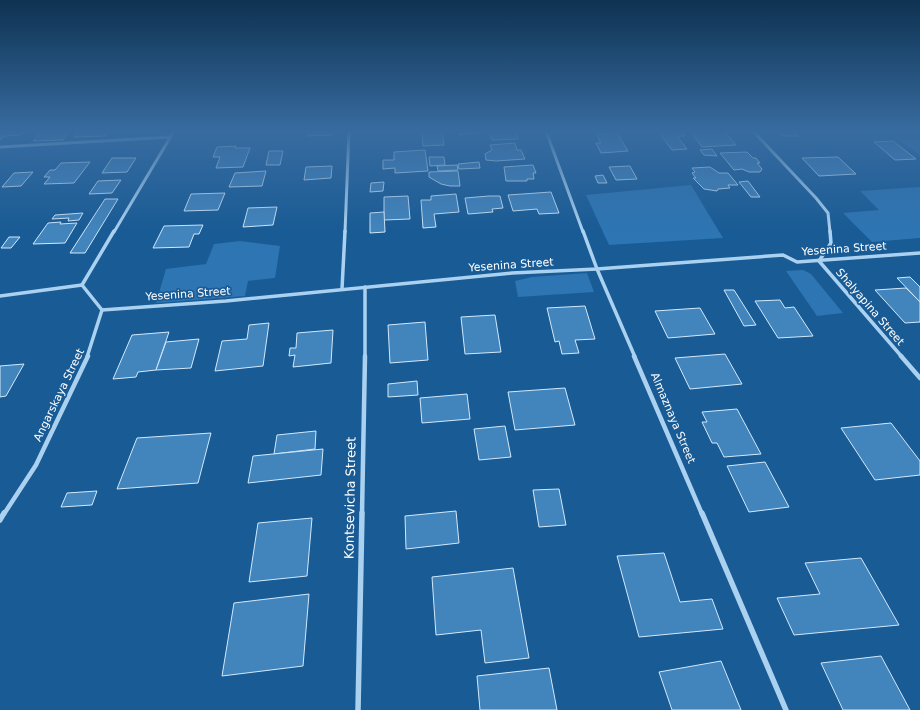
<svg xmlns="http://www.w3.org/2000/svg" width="920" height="710" viewBox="0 0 920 710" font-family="'DejaVu Sans',sans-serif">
  <rect width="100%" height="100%" fill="#195b95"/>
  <g fill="#2d75b3">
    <polygon points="920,139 920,156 900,140"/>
    <polygon points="691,185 723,238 609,245 586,195"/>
    <polygon points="920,187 920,238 872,242 843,213 879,210 860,191"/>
    <polygon points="240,241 280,246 275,278 248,281 245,296 156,303 166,269 206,264 214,244"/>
    <polygon points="803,270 811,274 843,313 817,316 786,271"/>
    <polygon points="587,273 594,292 518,297 515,281 532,277"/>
  </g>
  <g fill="#4284bc" stroke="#d2e9fb">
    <polygon points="0,131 25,131 21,135 4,136 0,140"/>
    <polygon points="42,131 69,131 63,140 33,141"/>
    <polygon points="79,131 108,131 105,136 74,137"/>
    <polygon points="309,131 332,131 332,135 308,136"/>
    <polygon points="422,131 442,131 444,145 423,146"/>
    <polygon points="458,131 478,131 478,133 459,135"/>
    <polygon points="489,131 516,131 518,139 492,140"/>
    <polygon points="658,131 682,131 685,136 677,136 687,149 672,150"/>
    <polygon points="690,131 724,131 736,145 702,147"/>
    <polygon points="768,131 794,131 798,136 783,136 779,132"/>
    <polygon points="617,133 628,151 601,153 596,143 601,143 596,134"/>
    <polygon points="893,141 916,159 895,160 874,142"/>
    <polygon points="515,143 517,150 521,150 525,159 496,161 486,160 485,154 492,150 490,145"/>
    <polygon points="236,146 235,148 250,148 243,167 216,168 220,157 213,157 217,147"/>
    <polygon points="712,149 717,156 704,155 700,150"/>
    <polygon points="425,150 428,171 395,173 395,168 383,169 383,160 394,160 394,152"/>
    <polygon points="269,151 283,151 280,165 266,165"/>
    <polygon points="747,152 753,158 756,158 760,163 757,163 762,169 760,172 749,172 742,169 734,170 720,153"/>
    <polygon points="429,157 444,157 445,165 430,166"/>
    <polygon points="838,157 856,174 819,176 802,158"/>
    <polygon points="112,158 136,158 127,172 102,173"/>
    <polygon points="90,162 74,183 44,184 50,177 44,177 50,170 55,170 61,163"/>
    <polygon points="479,162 480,168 459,169 458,164"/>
    <polygon points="457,165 458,170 438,171 437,166"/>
    <polygon points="533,165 536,173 533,173 534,179 527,179 527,181 506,181 504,167"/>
    <polygon points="332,166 331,178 304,180 306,167"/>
    <polygon points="630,166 637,179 616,180 609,167"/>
    <polygon points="710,167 719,173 728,173 738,185 728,185 730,188 718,189 717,191 704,189 693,178 696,178 692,173 695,172 692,168"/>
    <polygon points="266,171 262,186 229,187 235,173"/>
    <polygon points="458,171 460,186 450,186 441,184 429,177 429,172"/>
    <polygon points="33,172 21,186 2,187 14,173"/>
    <polygon points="603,175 607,183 598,183 595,176"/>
    <polygon points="121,180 112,193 89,194 98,181"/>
    <polygon points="748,181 760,197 751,197 739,182"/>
    <polygon points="384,182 383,191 370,192 371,183"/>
    <polygon points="551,192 559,213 539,214 537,209 513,211 508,195"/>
    <polygon points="225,193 218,210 184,211 191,194"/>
    <polygon points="456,194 459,212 434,214 436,227 423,228 421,200 431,200 431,196"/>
    <polygon points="408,196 410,219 384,220 384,197"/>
    <polygon points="489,196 500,196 503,208 492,209 493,212 468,214 465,198"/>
    <polygon points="105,199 118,199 85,253 70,253"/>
    <polygon points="277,207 273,225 243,227 248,208"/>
    <polygon points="384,212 385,232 370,233 370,213"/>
    <polygon points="83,213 79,220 68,221 69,218 52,219 55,215"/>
    <polygon points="61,222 60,224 77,223 65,243 33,244 48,223"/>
    <polygon points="203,225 199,234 194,234 189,247 153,248 164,226"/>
    <polygon points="9,237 20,237 11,248 1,248"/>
    <polygon points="910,277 920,287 920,302 897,278"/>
    <polygon points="906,288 920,302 920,322 905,323 875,290"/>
    <polygon points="724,290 734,290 756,325 744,326"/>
    <polygon points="780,300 785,308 794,307 813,336 778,338 755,301"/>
    <polygon points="585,306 595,339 575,340 579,353 562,354 559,341 555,342 547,308"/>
    <polygon points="700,308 715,334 668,338 655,311"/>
    <polygon points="495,315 501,352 465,354 461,317"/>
    <polygon points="425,322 428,360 390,363 388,325"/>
    <polygon points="269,323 263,366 215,371 222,341 247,339 249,325"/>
    <polygon points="333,330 331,363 293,367 295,355 289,356 290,348 296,348 297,333"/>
    <polygon points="169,332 156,370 138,372 136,377 113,379 132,335"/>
    <polygon points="199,339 191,368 156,370 166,342"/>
    <polygon points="725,354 742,384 690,389 675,358"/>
    <polygon points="24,364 6,396 0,397 0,366"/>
    <polygon points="417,381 418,395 388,397 388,384"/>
    <polygon points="565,388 575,425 515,430 508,392"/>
    <polygon points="467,394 470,419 422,423 420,398"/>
    <polygon points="737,409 761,454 724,457 717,443 712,443 702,422 707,422 702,412"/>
    <polygon points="891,423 920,461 920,475 875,480 841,428"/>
    <polygon points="505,426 511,457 479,460 474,429"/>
    <polygon points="316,431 315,449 274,454 277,435"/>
    <polygon points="211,433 198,483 117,489 137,438"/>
    <polygon points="323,449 321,475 248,483 253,456"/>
    <polygon points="765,462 789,507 749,512 727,466"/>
    <polygon points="559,489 566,525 539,527 533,490"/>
    <polygon points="97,491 92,505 61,507 67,493"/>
    <polygon points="456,511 459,543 406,549 405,516"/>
    <polygon points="312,518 307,576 249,582 258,523"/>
    <polygon points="664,553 680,602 712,599 723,629 639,637 617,556"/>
    <polygon points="861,558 899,625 794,635 777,598 820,594 805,563"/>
    <polygon points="513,568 529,658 485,663 481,630 436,635 432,577"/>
    <polygon points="309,594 303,666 222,676 234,603"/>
    <polygon points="881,656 910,710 843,710 821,663"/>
    <polygon points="721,661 741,710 672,710 659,672"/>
    <polygon points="549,668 557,710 480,710 477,676"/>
  </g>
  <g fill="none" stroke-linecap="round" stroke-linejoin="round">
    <g stroke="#abd1f0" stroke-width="3">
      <polyline points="546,131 583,232"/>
      <polyline points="753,131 816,198 828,213 830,232"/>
      <polyline points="0,147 170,137"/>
      <polyline points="114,232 174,131"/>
      <polyline points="345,232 349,131"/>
    </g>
    <g stroke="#abd1f0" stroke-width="3.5">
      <polyline points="583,231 597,269 635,357"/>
      <polyline points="830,231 831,243 819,261 902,357"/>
      <polyline points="365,287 365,357"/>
      <polyline points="342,289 345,231"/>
      <polyline points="0,296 82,285"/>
      <polyline points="102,310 226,301 512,273 597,269 783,255 797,262 920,253"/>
      <polyline points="102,310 82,285 114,231"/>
      <polyline points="87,357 102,310"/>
    </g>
    <g stroke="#abd1f0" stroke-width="4.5">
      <polyline points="634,356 702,514"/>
      <polyline points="901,356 920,378"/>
      <polyline points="4,514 36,465 88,356"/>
      <polyline points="362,514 365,356"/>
    </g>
    <g stroke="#abd1f0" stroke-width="5.5">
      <polyline points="702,513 786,710"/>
      <polyline points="0,520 4,513"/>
      <polyline points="358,710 362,513"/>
    </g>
  </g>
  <linearGradient id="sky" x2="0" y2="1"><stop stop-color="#0e3252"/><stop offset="0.57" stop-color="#386ca0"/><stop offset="1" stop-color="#386ca0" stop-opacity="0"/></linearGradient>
  <rect width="920" height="231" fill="url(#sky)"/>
  <g text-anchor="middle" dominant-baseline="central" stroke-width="3.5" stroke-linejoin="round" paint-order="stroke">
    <g font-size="11" fill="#fff" stroke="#195b95">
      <text transform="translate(844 249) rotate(-4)">Yesenina Street</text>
      <text transform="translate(511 265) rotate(-4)">Yesenina Street</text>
      <text transform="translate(188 294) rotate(-4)">Yesenina Street</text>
      <text transform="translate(870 307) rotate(49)">Shalyapina Street</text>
      <text transform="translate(59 395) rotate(-64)">Angarskaya Street</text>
      <text transform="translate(673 418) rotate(67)">Almaznaya Street</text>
    </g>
    <g font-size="13" fill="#fff" stroke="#195b95">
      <text transform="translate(350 498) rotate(-89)">Kontsevicha Street</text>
    </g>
  </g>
</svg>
